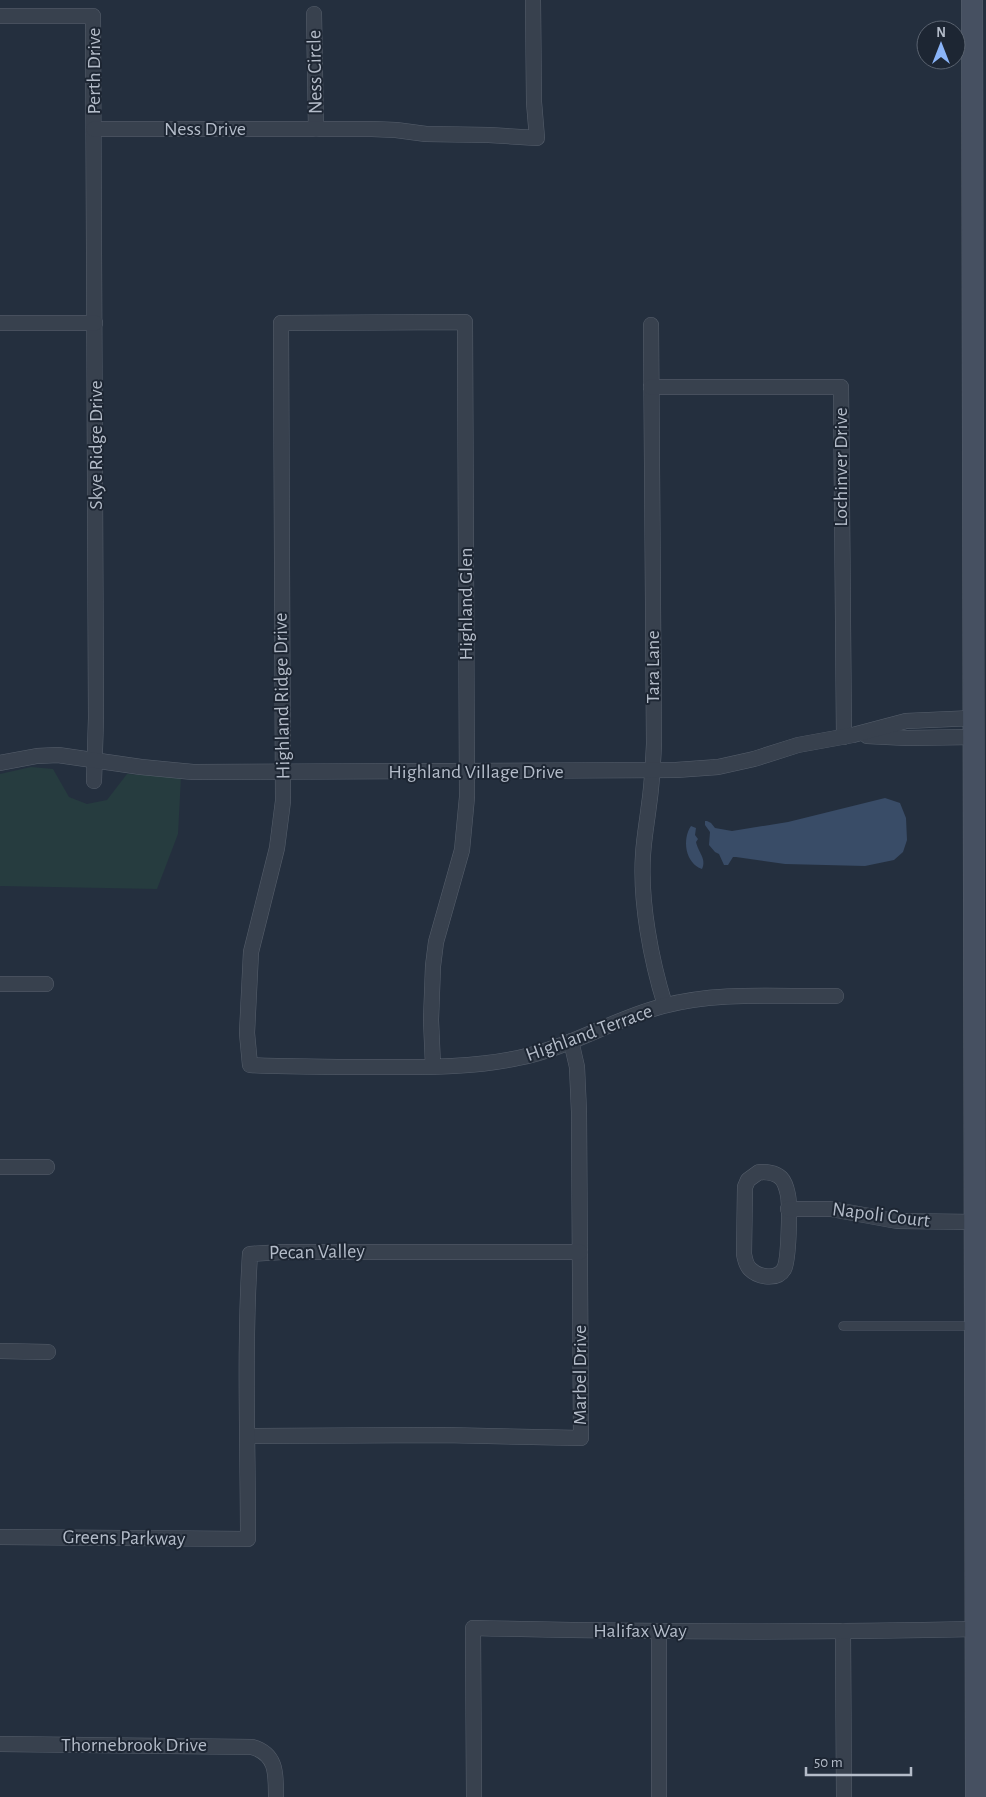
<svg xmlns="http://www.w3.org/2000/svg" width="986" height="1797" viewBox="0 0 986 1797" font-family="'Alegreya Sans',sans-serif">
  <rect width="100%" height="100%" fill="#242f3e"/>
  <polygon fill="#263c3f" points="31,767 53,769 69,797 87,804 107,800 127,774 181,777 178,834 157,889 0,886 0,774"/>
  <g fill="#394c67">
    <polygon points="885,798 900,803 906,818 907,840 903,852 894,860 865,866 785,864 736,857 733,857 728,865 724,865 719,854 715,852 709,845 710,832 705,825 705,821 707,821 711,823 715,828 732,831 788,822"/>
    <path d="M 691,826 L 696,828 L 695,835 L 698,839 L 696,842 C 698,852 707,859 702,869 C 685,863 682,839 691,826 Z"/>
  </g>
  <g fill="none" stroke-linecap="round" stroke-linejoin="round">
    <defs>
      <polyline id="lane" points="843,1326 973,1326"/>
      <g id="street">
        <polyline points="314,14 316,129"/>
        <polyline points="0,16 93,16 96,718 94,781"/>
        <polyline points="94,129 372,129 396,130 426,134 489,135 537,138 534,102 533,0"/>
        <polyline points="0,323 95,323"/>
        <path d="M 651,325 L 654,744 C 653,765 652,785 649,805 C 647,822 644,838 643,855 C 640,902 651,960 665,1005"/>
        <polyline points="651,387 841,387 844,737"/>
        <polyline points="867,736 907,738 974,737"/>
        <polyline points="0,763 37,756 58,755 141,767 193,772 676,770 718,767 754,759 798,745 853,735 906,721 974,718"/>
        <polyline points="0,984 46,984"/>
        <path d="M 433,1066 L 431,1020 L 433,966 L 436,942 L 462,850 L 467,797 L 465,322 L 281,323 L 283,801 L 277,848 L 251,952 L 247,1033 L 250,1065 C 292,1067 333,1067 375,1067 C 422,1067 471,1068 518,1058 C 569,1048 613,1019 663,1006 C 720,991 778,997 836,996"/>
        <polyline points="0,1167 47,1167"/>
        <path d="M 759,1172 C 766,1172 775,1172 781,1178 C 785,1182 787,1190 788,1195 C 790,1207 789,1260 784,1269 C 777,1281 758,1277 750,1269 C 746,1265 745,1260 744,1254 L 745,1187 L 748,1180 Z"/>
        <polyline points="788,1209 831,1209 897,1221 975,1222"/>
        <polyline points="0,1351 48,1352"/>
        <polyline points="248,1436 443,1435 581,1438 579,1112 577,1067 571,1041"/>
        <path d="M 0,1537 L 248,1539 C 248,1444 244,1348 250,1254 L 282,1252 L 580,1252"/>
        <polyline points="843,1631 844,1797"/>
        <path d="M 0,1744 L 252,1747 C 277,1754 276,1774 276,1797"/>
        <path d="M 474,1797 L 473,1628 C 641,1632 808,1633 976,1629"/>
        <polyline points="659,1797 659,1631"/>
      </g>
      <polyline id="secondary" points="972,0 976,1797"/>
    </defs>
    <use href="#lane" stroke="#565f6c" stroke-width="9"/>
    <use href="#street" stroke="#565f6c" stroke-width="16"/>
    <use href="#secondary" stroke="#565f6c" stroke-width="22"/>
    <use href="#lane" stroke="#38414e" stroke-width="8"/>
    <use href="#street" stroke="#38414e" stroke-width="15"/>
    <use href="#secondary" stroke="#465061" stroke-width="21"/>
  </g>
  <g text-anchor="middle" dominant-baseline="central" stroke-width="4" stroke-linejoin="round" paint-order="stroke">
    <g font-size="20" fill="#b4bcc9" stroke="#1d2633">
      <text transform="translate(94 71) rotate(-90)">Perth Drive</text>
      <text transform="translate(315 72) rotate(-91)">Ness Circle</text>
      <text x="205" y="129">Ness Drive</text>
      <text transform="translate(96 445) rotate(-90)">Skye Ridge Drive</text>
      <text transform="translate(841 467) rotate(-90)">Lochinver Drive</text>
      <text transform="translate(466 604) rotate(-90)">Highland Glen</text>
      <text transform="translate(653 667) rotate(-90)">Tara Lane</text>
      <text transform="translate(282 696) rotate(-91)">Highland Ridge Drive</text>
      <text x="476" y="772">Highland Village Drive</text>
      <text transform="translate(589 1033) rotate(-20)">Highland Terrace</text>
      <text transform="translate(881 1215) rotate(7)">Napoli Court</text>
      <text transform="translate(317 1252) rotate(-1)">Pecan Valley</text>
      <text transform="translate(580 1375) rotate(-90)">Marbel Drive</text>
      <text transform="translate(124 1538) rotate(1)">Greens Parkway</text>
      <text x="640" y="1631">Halifax Way</text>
      <text x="134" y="1745">Thornebrook Drive</text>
    </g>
  </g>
  <g transform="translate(941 45)"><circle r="24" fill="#1d2633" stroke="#59626f"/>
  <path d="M0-4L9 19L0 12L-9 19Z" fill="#8ab4f8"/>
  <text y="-8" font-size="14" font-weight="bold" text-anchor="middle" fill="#b4bcc9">N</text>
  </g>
  <path d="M806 1767v8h105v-8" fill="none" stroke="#b4bcc9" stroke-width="2.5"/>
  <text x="814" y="1767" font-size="15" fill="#b4bcc9" stroke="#1d2633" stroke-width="4" paint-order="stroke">50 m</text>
</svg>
